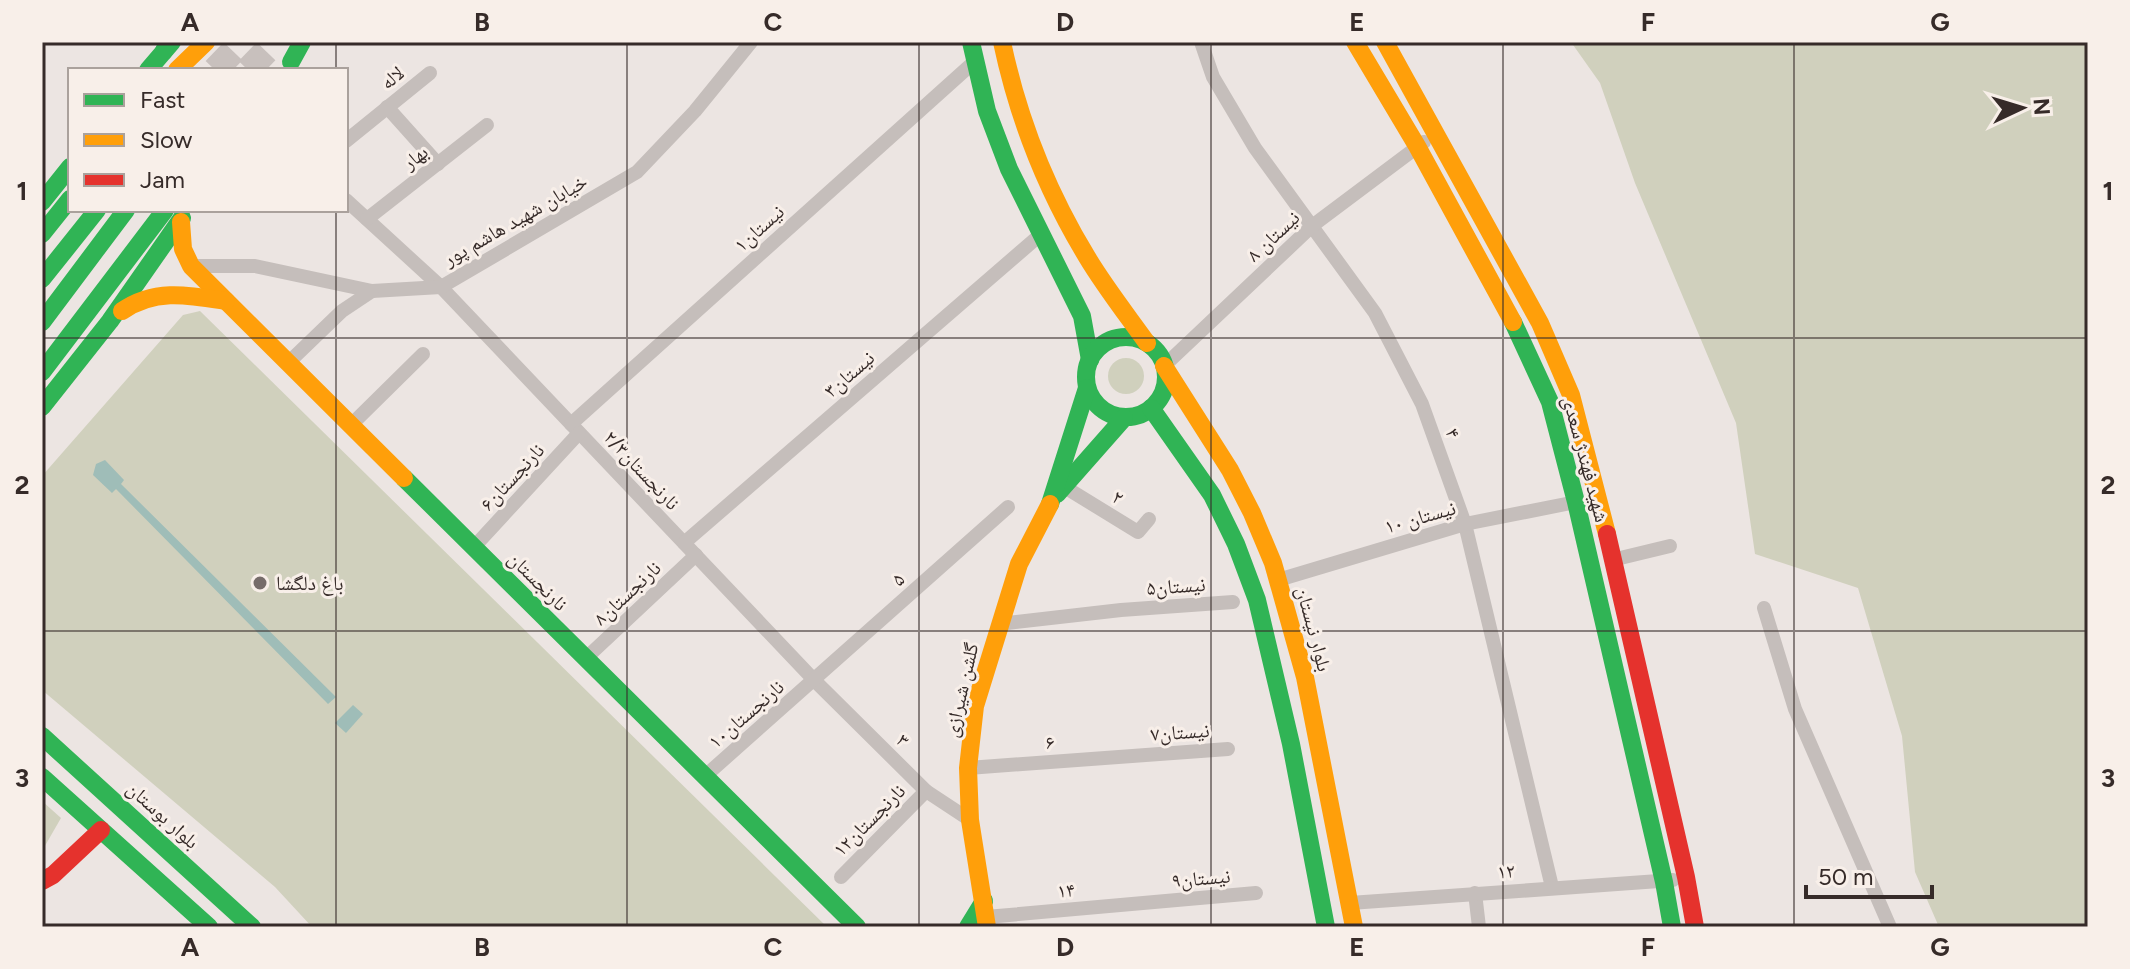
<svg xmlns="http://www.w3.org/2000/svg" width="2130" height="969" viewBox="0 0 2130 969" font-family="Figtree,'Noto Naskh Arabic',sans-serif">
  <rect width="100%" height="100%" fill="#ece5e2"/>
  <g fill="#d0d0bd">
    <polygon points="1571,42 2088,42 2088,927 1939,927 1915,872 1902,736 1858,588 1755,554 1736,423 1635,183 1600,83"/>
    <polygon points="200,311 827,927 312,927 275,887 42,690 42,476 183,315"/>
    <circle cx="1126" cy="376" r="18"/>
    <polygon points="42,801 61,818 42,851"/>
  </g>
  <g fill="#9fbdb8">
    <polygon points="105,460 124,480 121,484 336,697 328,704 116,489 112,493 93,475 96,464"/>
    <polygon points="353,705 363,714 346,733 335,723"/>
  </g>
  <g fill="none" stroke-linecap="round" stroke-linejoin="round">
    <g stroke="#c8c0bd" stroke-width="26" stroke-dasharray="26 13" stroke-linecap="butt">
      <polyline points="215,70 242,42"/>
      <polyline points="248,70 275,42"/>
    </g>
    <g stroke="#c5bebb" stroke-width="14">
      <polyline points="1201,42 1213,77 1255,148 1375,313 1422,404 1465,524 1552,887"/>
      <polyline points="387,107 438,164"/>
      <polyline points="346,141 430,73"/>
      <polyline points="346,200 441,287 815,681 926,791 970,820"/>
      <polyline points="367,219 487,125"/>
      <polyline points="191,266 255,266 372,291 441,287 637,172 695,111 751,42"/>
      <polyline points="288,363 342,311 372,291"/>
      <polyline points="1164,366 1312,226 1424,142"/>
      <polyline points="571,424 974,62"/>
      <polyline points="351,425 423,354"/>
      <polyline points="1063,486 1138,532 1149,519"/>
      <polyline points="684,543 1040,235"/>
      <polyline points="473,548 579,433"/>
      <polyline points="1612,560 1670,546"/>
      <polyline points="1278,580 1465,524 1576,502"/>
      <polyline points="1764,608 1795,709 1890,927"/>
      <polyline points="999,624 1121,610 1233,602"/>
      <polyline points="585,659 696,555"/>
      <polyline points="968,768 1228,749"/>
      <polyline points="704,777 1008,507"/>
      <polyline points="841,877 926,791"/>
      <polyline points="1475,893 1479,927"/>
      <polyline points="1350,903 1673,880"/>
      <polyline points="986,917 1256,893"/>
    </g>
    <g stroke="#30b455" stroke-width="18">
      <polyline points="971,42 987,111 1009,169 1082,316 1090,360"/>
      <polyline points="164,51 168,42"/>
      <polyline points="291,62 302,42"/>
      <polyline points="148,70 172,42"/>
      <polyline points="42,202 70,167"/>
      <polyline points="42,234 70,199"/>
      <polyline points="42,279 97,210"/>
      <polyline points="42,322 126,210"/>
      <polyline points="1513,322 1550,402 1576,502 1664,882 1672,927"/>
      <circle cx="1126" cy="377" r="40"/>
      <polyline points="42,372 165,210"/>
      <polyline points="42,407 110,321 182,218"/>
      <polyline points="1151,408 1212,495 1236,544 1257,600 1291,744 1326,927"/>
      <polyline points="404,478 857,927"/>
      <polyline points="1057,494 1124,418"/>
      <polyline points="1050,504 1087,388"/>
      <polyline points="42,736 252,927"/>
      <polyline points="42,777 209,927"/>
      <polyline points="968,927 984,901"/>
    </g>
    <g stroke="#ff9f0a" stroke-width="18">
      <path d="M 1002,42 C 1018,118 1047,191 1087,257 C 1105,287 1127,315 1147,343"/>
      <polyline points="1355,42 1417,146 1513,322"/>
      <polyline points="1385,42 1540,323 1571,395 1607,534"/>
      <polyline points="177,70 206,42"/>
      <polyline points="181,222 183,249 191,266 404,478"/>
      <path d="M 122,311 C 155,288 189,295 226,301"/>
      <polyline points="1164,366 1230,470 1252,513 1273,563 1305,677 1354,927"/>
      <polyline points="987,927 970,820 968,768 975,706 1019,564 1050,504"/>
    </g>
    <g stroke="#e5322d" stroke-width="18">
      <polyline points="1607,534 1686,877 1695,927"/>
      <polyline points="42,881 53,875 101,830"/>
    </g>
  </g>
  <path fill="none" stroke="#362b29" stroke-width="2" stroke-opacity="0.55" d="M 336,42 L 336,70M 627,42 L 627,927M 919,42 L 919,927M 1211,42 L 1211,927M 1503,42 L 1503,927M 1794,42 L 1794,927M 336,210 L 336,927M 42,338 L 2088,338M 42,631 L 2088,631"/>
  <circle fill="#766c6a" stroke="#f8efe9" stroke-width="3" cx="260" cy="583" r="8"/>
  <g text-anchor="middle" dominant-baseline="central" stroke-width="6" stroke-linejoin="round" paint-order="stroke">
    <g font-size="20" fill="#362b29" stroke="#f8efe9">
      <text transform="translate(394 76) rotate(-39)">لاله ‍</text>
      <text transform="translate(415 157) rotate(-38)">بهار</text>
      <text transform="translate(515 220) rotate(-30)">خیابان شهید هاشم پور</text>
      <text transform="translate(759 228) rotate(-42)">۱نیستان</text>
      <text transform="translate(1273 236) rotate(-43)">نیستان ۸</text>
      <text transform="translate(849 374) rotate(-41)">۳نیستان</text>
      <text transform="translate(1453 433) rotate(70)">۴</text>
      <text transform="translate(1586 459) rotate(75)">شهید فهندژ سعدی</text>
      <text transform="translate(642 470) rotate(47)">۲/۳نارنجستان</text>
      <text transform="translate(512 477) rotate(-47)">۶نارنجستان</text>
      <text transform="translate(1118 497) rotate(31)">۲</text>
      <text transform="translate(1420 517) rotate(-16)">نیستان ۱۰</text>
      <text transform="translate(898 579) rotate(-42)">۵</text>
      <text transform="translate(538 581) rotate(45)">نارنجستان</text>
      <text transform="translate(1176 586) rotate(-4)">۵نیستان</text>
      <text transform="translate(627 593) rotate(-43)">۸نارنجستان</text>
      <text transform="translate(1314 629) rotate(75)">بلوار نیستان</text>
      <text transform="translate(961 690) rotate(-77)">گلشن شیرازی</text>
      <text transform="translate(746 714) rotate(-41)">۱۰نارنجستان</text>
      <text transform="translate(1180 732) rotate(-4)">۷نیستان</text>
      <text transform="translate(903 740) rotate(45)">۳</text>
      <text transform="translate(1050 742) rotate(-4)">۶</text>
      <text transform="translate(163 815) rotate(42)">بلوار بوستان</text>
      <text transform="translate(869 820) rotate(-45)">۱۲نارنجستان</text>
      <text transform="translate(1506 871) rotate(-5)">۱۲</text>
      <text transform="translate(1201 878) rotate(-5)">۹نیستان</text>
      <text transform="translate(1066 890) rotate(-5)">۱۴</text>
    </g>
    <g font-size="20" fill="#362b29" stroke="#f8efe9" text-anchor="start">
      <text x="276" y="583">باغ دلگشا</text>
    </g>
  </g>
  <rect width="2130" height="969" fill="none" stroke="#f8efe9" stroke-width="88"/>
  <rect x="68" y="68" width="280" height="144" fill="#f8efe9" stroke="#aaa19c" stroke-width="2"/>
  <rect x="84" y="94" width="40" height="12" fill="#30b455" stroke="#aaa19c" stroke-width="2"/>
  <text x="140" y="108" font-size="24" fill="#362b29">Fast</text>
  <rect x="84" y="134" width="40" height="12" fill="#ff9f0a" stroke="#aaa19c" stroke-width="2"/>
  <text x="140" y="148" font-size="24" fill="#362b29">Slow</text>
  <rect x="84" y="174" width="40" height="12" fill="#e5322d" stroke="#aaa19c" stroke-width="2"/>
  <text x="140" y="188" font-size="24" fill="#362b29">Jam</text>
  <g transform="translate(2022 108) rotate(86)" stroke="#f8efe9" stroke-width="6" paint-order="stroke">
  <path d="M0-6L14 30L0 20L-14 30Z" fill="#362b29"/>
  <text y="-12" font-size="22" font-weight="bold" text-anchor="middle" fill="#362b29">N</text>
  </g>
  <path d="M1806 885v12h126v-12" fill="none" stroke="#362b29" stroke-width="4"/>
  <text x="1818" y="885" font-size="24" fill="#362b29" stroke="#f8efe9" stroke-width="6" paint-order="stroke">50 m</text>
  <rect x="44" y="44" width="2042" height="881" fill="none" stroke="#362b29" stroke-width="3"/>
  <g font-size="26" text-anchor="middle" font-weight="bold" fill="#362b29">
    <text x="190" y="31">A</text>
    <text x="482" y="31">B</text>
    <text x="773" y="31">C</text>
    <text x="1065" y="31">D</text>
    <text x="1357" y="31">E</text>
    <text x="1648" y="31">F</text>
    <text x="1940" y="31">G</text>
    <text x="22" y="200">1</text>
    <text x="2108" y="200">1</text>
    <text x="22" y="494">2</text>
    <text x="2108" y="494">2</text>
    <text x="22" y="787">3</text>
    <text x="2108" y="787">3</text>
    <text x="190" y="956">A</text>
    <text x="482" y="956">B</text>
    <text x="773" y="956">C</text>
    <text x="1065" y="956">D</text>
    <text x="1357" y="956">E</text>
    <text x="1648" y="956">F</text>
    <text x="1940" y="956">G</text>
  </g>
</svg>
